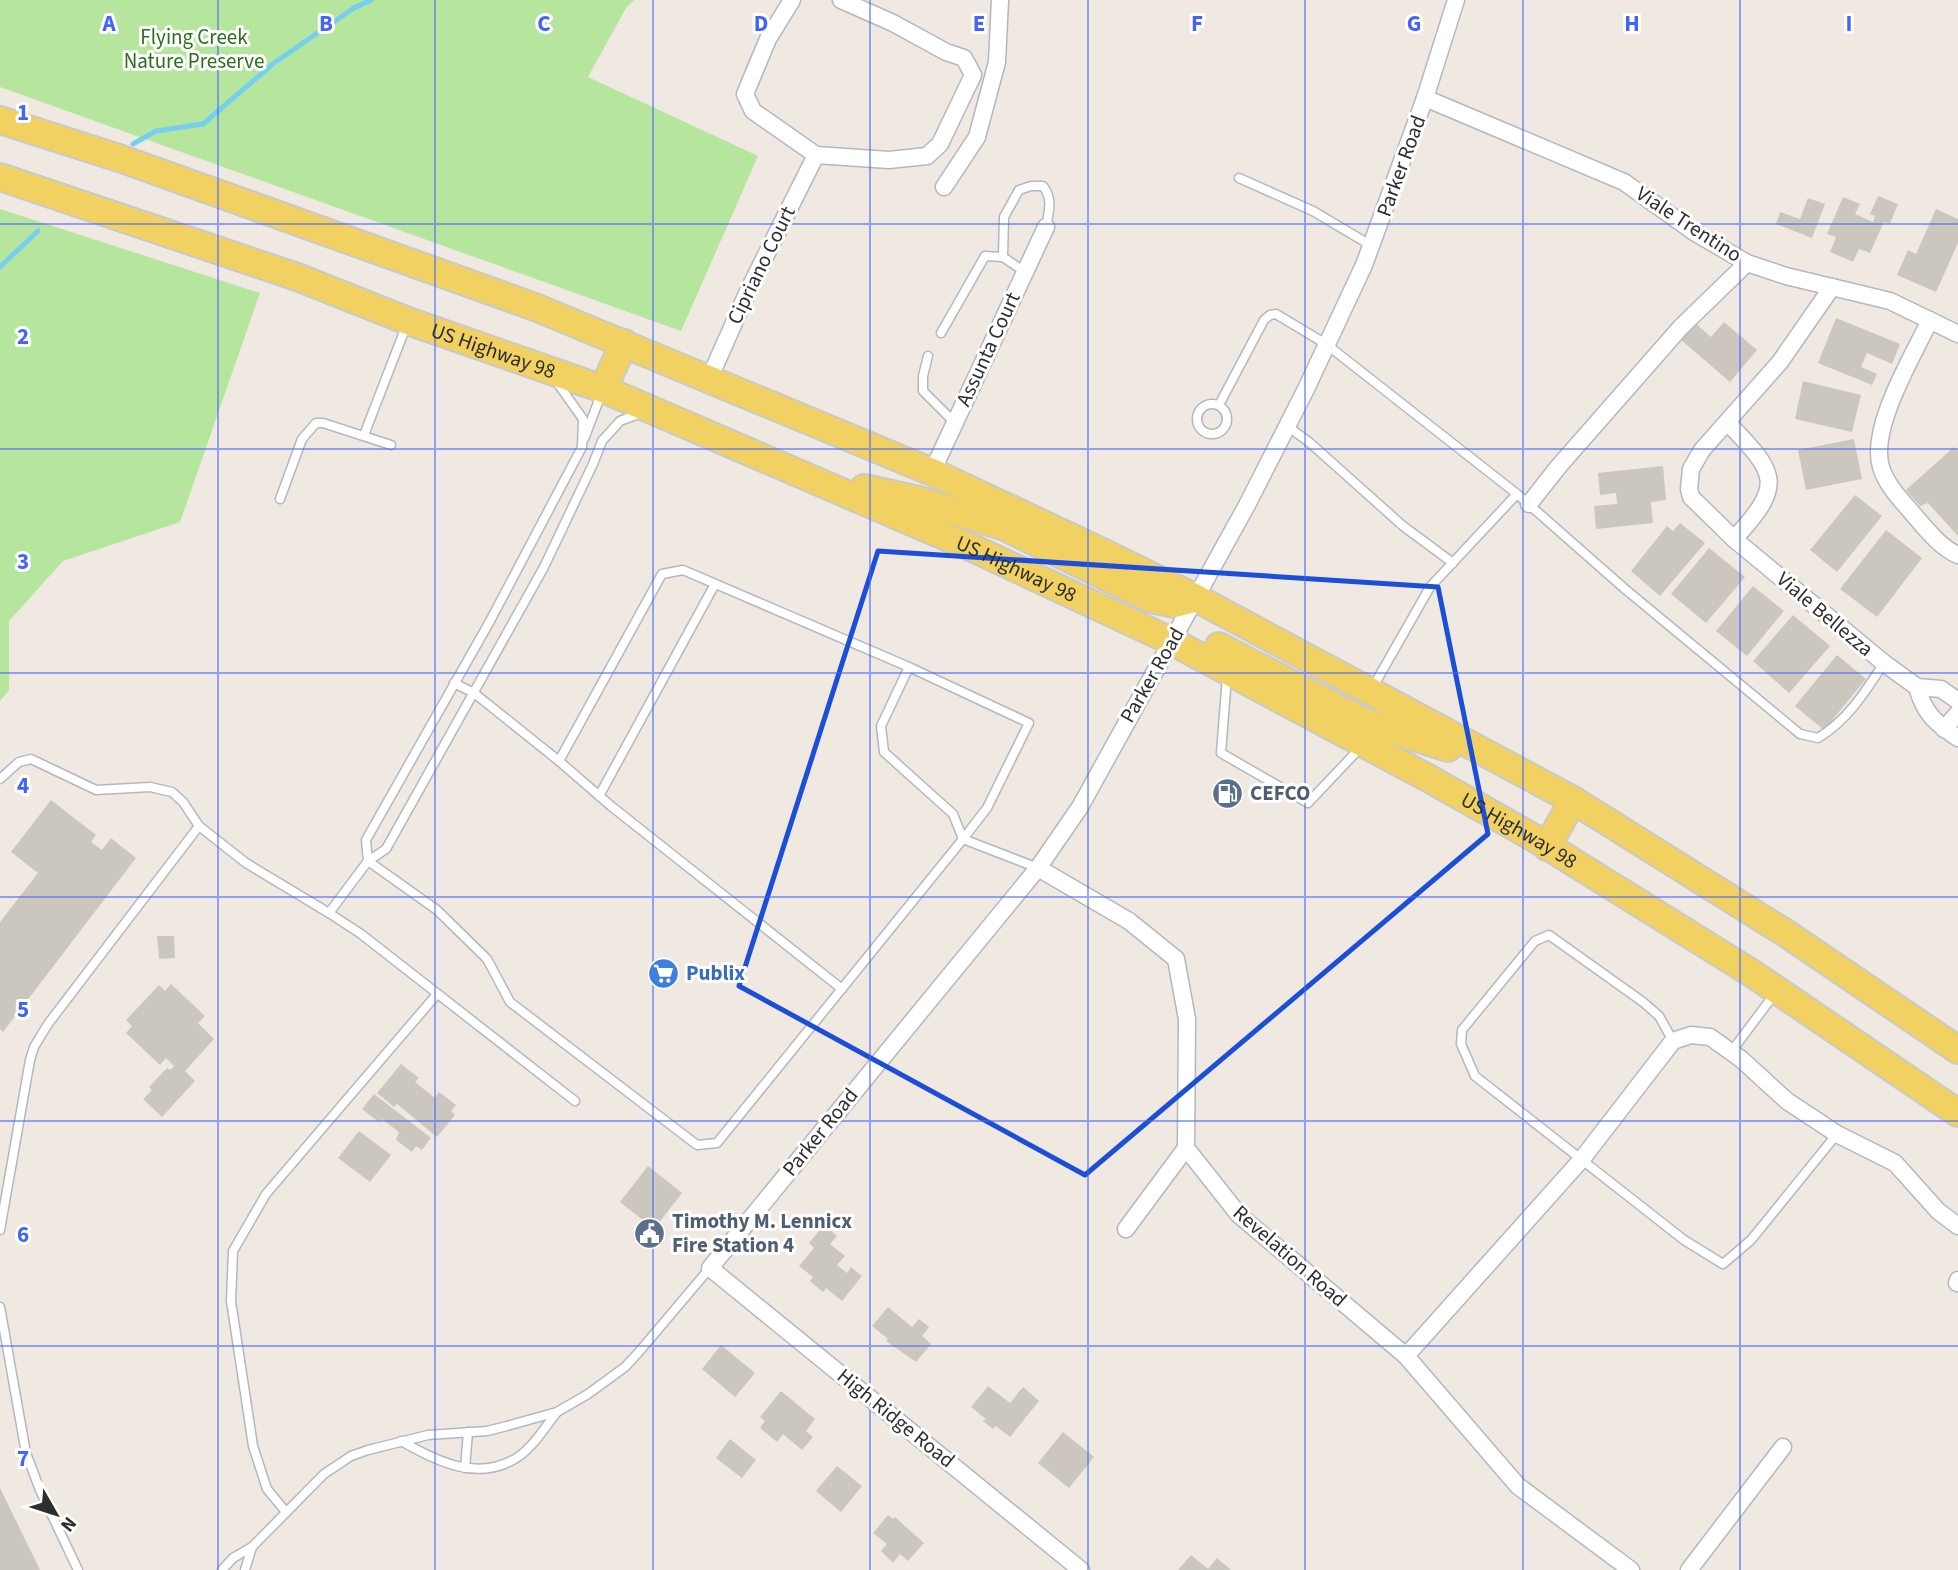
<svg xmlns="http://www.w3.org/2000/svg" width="1958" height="1570" viewBox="0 0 1958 1570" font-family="'Source Sans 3',sans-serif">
  <rect width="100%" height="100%" fill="#efe9e1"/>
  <g fill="#b6e59e">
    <polygon points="0,0 634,0 626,8 588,77 758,156 681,331 0,87"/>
    <polygon points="0,209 260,293 180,522 63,561 9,621 9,690 0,701"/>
  </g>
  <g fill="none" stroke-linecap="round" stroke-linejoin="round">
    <g stroke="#75cff0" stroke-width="5">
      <polyline points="133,144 156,131 203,124 274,63 354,8 371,0"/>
      <polyline points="0,267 38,231"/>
    </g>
  </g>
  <g fill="#cbc7bf">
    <polygon points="1878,196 1898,204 1890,224 1884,222 1870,253 1859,249 1853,262 1830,252 1836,237 1827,234 1843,197 1860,204 1855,214 1873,222 1875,216 1870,214"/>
    <polygon points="1808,198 1825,204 1812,238 1776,224 1780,212 1800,219"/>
    <polygon points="1936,209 1958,219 1958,243 1936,292 1897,275 1908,250 1916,254"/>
    <polygon points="1836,318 1900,344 1892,364 1867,353 1861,367 1877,374 1872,385 1818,363"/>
    <polygon points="1694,322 1711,337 1724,322 1757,350 1730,382 1680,339"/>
    <polygon points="1803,381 1861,395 1852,432 1795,419"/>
    <polygon points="1854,439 1862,479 1806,490 1798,450"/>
    <polygon points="1954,447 1958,451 1958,536 1928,503 1920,506 1906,490"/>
    <polygon points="1663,466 1666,500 1651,502 1653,523 1596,529 1594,506 1617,504 1616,493 1600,495 1598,473"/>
    <polygon points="1855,495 1882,516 1837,572 1810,550"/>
    <polygon points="1680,523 1705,543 1660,596 1631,571 1667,526 1673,531"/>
    <polygon points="1886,530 1922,558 1877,617 1840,589"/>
    <polygon points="1709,548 1745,577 1706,623 1671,594"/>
    <polygon points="1753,586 1784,611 1747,656 1716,631"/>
    <polygon points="1793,615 1830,646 1789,693 1753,661"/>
    <polygon points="1837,655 1866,679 1824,730 1795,706"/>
    <polygon points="51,800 96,835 91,842 102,850 111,838 136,858 3,1032 0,1029 0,922 38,873 11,852"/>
    <polygon points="157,936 174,936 175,958 159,959"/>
    <polygon points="171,984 205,1016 198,1023 214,1039 185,1071 195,1081 162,1117 143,1099 152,1090 149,1087 167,1068 170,1070 174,1066 166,1058 160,1065 126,1033 132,1026 126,1020 159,985 165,991"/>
    <polygon points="401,1064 419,1078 415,1082 435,1098 439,1092 456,1105 451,1111 455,1115 437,1137 397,1104 394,1107 377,1093"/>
    <polygon points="374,1094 431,1138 422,1150 416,1146 412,1152 396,1140 399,1132 382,1119 379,1122 362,1109"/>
    <polygon points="359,1131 391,1155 370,1182 338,1158"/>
    <polygon points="648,1166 682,1193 654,1229 620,1202"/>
    <polygon points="824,1225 837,1236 830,1244 845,1256 837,1265 847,1273 851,1267 862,1276 842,1301 826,1288 823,1292 810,1281 813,1277 799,1266 814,1248 809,1243"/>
    <polygon points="888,1307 912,1327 919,1319 929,1327 922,1336 931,1344 916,1362 886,1341 888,1339 872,1326"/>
    <polygon points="721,1345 755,1373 735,1397 702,1369"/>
    <polygon points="988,1386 1010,1403 1023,1387 1039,1401 1010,1437 996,1426 993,1429 983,1421 986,1419 971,1407"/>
    <polygon points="781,1391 815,1419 806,1431 813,1437 802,1450 783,1434 777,1442 760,1428 765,1421 760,1417"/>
    <polygon points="1063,1432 1094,1457 1069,1488 1038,1463"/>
    <polygon points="730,1439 756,1460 742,1478 716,1458"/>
    <polygon points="837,1466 862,1486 841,1512 816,1491"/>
    <polygon points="0,1488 40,1570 0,1570"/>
    <polygon points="888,1515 893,1519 895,1517 924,1543 908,1561 900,1554 893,1563 881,1551 887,1544 873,1533"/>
    <polygon points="1191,1555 1208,1569 1217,1558 1231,1570 1178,1570"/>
  </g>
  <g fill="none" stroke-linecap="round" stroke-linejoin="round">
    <defs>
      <g id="service">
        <polyline points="1239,178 1313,211 1372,246"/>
        <path d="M 1003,257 L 1004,217 L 1019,190 L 1031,186 L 1043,186 C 1053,199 1049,211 1046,227"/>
        <polyline points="941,333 985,256 1003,257 1025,272"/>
        <polyline points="928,356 923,376 923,391 954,422"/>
        <polyline points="556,381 583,419 582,447 490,621 366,840 368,861 437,910 487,959 510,1002 697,1145 717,1143 963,839 1038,868"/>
        <circle cx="1212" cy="419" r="15"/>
        <path d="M 1219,405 L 1264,320 L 1270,315 L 1276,314 L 1326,344 L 1517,494 L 1625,589 L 1800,734 L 1818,738 C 1848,720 1865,692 1884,663"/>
        <polyline points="1287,426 1309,442 1403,526 1453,563"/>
        <polyline points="364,435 407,324"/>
        <polyline points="584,439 602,392"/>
        <polyline points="280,499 302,439 316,423 323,423 391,445"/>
        <polyline points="909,667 1029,723 987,808 963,839"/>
        <polyline points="1227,676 1221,753 1308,803 1360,748"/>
        <polyline points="454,683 474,693 559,761"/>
        <polyline points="1373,687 1430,587 1517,494"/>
        <polyline points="0,779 19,762 31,759 96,790 150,787 172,792 183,802 199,826"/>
        <polyline points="599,796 715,584"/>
        <polyline points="329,913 361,934 575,1101"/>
        <polyline points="842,989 611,806 559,761 662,574 683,570 909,667 881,726 884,752 953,814 963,839"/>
        <polyline points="1673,1041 1659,1016 1643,1002 1549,935 1535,941 1462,1030 1461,1044 1475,1076 1684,1240 1723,1264 1751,1240 1837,1134"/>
        <polyline points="1731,1052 1776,992"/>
        <polyline points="0,1230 30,1060 34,1047 48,1024 199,826 246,863 329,913 368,861 386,849 544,567 593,464 602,441 620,421 641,413"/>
        <polyline points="0,1307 26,1453 40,1490 78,1570"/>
        <path d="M 401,1441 C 437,1461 478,1483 518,1457 C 534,1446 545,1427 557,1412"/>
        <polyline points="465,1468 468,1432"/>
        <polyline points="286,1512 267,1489 253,1446 231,1301 233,1251 266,1194 437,994"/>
        <polyline points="222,1570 233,1558 252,1547 324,1474 351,1456 368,1450 428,1435 487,1431 507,1426 557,1412 588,1394 625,1367 638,1353 710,1268"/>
        <polyline points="245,1570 252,1547"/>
      </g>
      <g id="minor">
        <polyline points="792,0 768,39 745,94 753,111 816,155 889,160 927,156 940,144 973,75 964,58 946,52 893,23 841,0"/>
        <polyline points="1425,98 1624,182 1694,232 1747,263 1786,276 1890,301 1958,334"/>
        <polyline points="944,187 977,137 997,62 1000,0"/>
        <polyline points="1832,287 1780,362 1702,450 1691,469 1689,489 1691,497 1734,539 1884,663 1917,687 1941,689 1958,701"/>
        <path d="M 1930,320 C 1913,356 1869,428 1881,467 C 1886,485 1902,501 1914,515 C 1926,529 1941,548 1958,555"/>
        <polyline points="710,377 749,289 816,155"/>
        <path d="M 1728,423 C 1777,474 1785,484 1734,539"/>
        <polyline points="932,472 1046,227"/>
        <polyline points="1529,504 1559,466 1681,327 1747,263"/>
        <path d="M 1917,687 C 1924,713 1935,723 1958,738"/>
        <polyline points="1944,729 1958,713"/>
        <polyline points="1038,868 1129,921 1176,959 1187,1019 1186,1148 1239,1215 1406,1356 1518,1486 1631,1570"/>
        <polyline points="1126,1229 1186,1148"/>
        <polyline points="1957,1283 1958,1280"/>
        <polyline points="1406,1356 1582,1159 1673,1041 1691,1035 1710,1037 1741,1059 1787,1101 1837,1134 1895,1163 1938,1211 1958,1226"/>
        <polyline points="1081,1570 710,1268 1038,868 1080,807 1247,505 1306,389 1364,265 1425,98 1456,0"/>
        <polyline points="1689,1570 1783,1447"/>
      </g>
      <g id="primary">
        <polyline points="0,120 122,159 535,307 932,472 1092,547 1196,598 1573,800 1787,934 1958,1050"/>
        <path id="s1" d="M 0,177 L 297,277 L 408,321 L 603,389 L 979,551 L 1171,641 L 1428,778 L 1536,839 L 1750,972 L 1958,1113"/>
        <polyline points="603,389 624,343"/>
        <polyline points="864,488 919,500 1005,527 1151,599 1175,604 1194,599"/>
        <polyline points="1219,646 1363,721 1448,748"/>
        <polyline points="1547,847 1573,800"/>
      </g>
    </defs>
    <use href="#service" stroke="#b4b7c1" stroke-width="11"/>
    <use href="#minor" stroke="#b4b7c1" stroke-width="19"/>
    <use href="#primary" stroke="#c9c9c9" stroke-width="30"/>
    <use href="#service" stroke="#fff" stroke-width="8"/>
    <use href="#minor" stroke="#fff" stroke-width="16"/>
    <use href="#primary" stroke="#f2d163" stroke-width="26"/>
  </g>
  <path fill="none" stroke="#1d4ed8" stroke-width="5" stroke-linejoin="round" d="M 878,551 L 1438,587 L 1488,834 L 1085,1175 L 739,986 Z"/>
  <path fill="none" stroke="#4264fb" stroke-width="2" stroke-opacity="0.55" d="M 218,0 L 218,1570M 435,0 L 435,1570M 653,0 L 653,1570M 870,0 L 870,1570M 1088,0 L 1088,1570M 1305,0 L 1305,1570M 1523,0 L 1523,1570M 1740,0 L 1740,1570M 0,224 L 1958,224M 0,449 L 1958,449M 0,673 L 1958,673M 0,897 L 1958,897M 0,1121 L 1958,1121M 0,1346 L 1958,1346"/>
  <defs>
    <symbol id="fuel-disc" viewBox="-11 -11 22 22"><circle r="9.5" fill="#5c6f8a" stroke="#fff"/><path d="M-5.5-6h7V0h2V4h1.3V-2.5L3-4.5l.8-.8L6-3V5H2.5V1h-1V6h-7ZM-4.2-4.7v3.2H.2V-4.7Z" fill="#fff"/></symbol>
    <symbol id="supermarket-disc" viewBox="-11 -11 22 22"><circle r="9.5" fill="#3f7fe0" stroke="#fff"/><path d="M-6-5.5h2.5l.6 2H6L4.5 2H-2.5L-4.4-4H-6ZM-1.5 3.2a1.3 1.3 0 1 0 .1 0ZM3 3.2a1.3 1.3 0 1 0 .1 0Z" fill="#fff"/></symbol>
    <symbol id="civic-disc" viewBox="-11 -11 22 22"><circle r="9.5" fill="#5c6f8a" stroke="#fff"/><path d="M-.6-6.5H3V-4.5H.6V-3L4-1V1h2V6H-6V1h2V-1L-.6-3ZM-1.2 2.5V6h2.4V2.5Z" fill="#fff"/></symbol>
  </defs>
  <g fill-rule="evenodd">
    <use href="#fuel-disc" x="1210" y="776" width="35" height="35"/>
    <use href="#supermarket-disc" x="646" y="956" width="35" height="35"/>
    <use href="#civic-disc" x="632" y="1216" width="35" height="35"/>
  </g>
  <g text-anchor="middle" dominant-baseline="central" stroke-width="6" stroke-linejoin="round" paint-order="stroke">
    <g font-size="21" fill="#2c6e1b" stroke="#fff">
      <text x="194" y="37">Flying Creek<tspan x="194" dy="24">Nature Preserve</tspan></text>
    </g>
    <g font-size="21" fill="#2e2e2e" stroke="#fff">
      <text transform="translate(1401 166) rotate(-70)">Parker Road</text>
      <text transform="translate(1689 224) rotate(33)">Viale Trentino</text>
      <text transform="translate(761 265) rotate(-64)">Cipriano Court</text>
      <text transform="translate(988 349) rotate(-65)">Assunta Court</text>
      <text stroke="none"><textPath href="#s1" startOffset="523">US Highway 98</textPath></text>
      <text stroke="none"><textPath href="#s1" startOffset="1090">US Highway 98</textPath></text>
      <text transform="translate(1825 614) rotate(40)">Viale Bellezza</text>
      <text transform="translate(1152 675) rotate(-60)">Parker Road</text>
      <text stroke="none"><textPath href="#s1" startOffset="1657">US Highway 98</textPath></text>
      <text transform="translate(820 1132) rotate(-51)">Parker Road</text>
      <text transform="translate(1290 1256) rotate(41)">Revelation Road</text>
      <text transform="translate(896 1418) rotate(39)">High Ridge Road</text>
    </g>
    <g font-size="21" font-weight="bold" fill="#4e5e75" stroke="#fff" text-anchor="start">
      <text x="1250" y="793">CEFCO</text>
      <text x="672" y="1221">Timothy M. Lennicx<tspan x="672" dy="24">Fire Station 4</tspan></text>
    </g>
    <g font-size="21" font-weight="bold" fill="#366cbe" stroke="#fff" text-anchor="start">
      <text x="686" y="973">Publix</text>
    </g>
  </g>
  <g font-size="23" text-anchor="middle" font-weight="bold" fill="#4264fb" stroke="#fff" stroke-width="6" stroke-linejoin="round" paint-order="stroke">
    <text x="109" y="31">A</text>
    <text x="326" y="31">B</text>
    <text x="544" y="31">C</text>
    <text x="761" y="31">D</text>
    <text x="979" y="31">E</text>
    <text x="1197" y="31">F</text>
    <text x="1414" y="31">G</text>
    <text x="1632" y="31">H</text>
    <text x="1849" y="31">I</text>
    <text x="23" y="120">1</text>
    <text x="23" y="344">2</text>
    <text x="23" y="569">3</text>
    <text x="23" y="793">4</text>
    <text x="23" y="1017">5</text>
    <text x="23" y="1242">6</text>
    <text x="23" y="1466">7</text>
  </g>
  <g transform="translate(56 1514) rotate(129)" stroke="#ffffff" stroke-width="5" paint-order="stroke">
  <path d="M0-5L12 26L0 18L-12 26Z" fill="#2e2e2e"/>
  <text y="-10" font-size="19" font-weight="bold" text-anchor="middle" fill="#2e2e2e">N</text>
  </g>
</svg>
